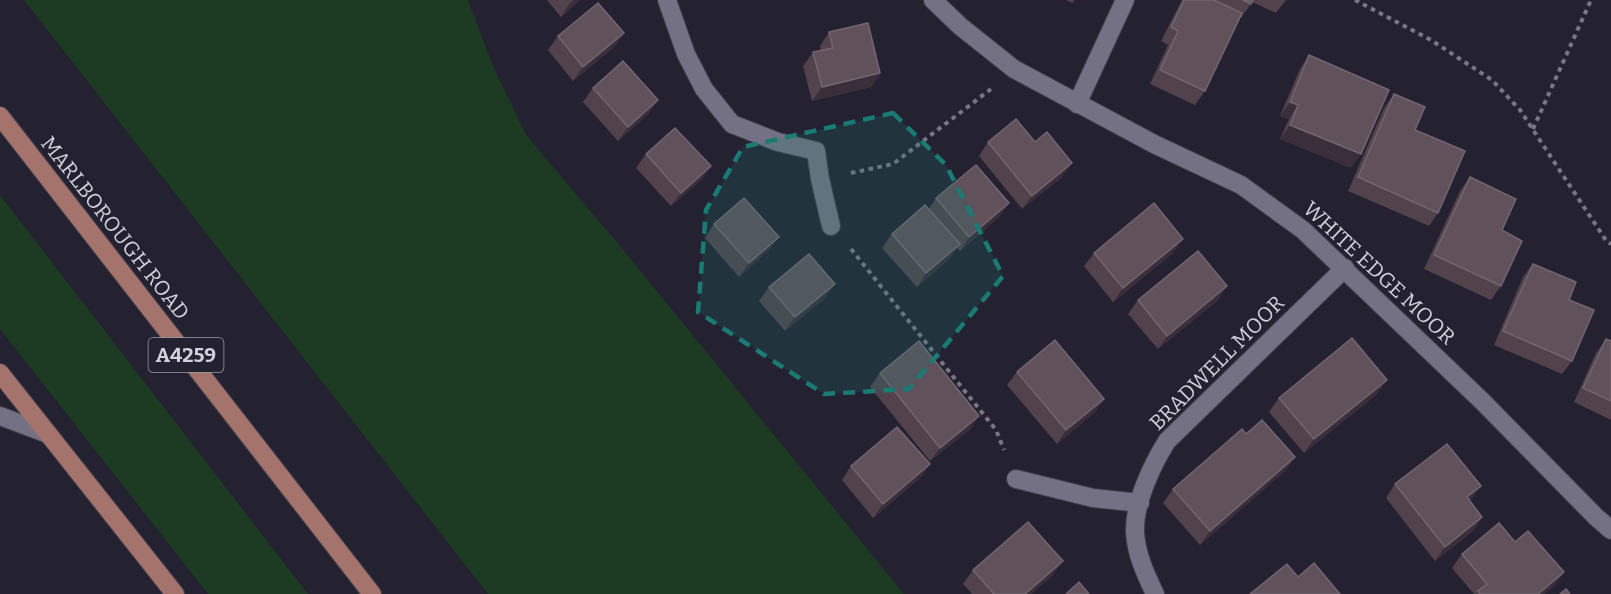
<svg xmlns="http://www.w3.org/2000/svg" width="1611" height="594" viewBox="0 0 1611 594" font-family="Bitter,serif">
  <rect width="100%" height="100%" fill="#242130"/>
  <g fill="#1c3b22">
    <polygon points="24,0 468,0 493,66 526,135 620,246 904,594 488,594"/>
    <polygon points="0,195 308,594 208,594 0,329"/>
  </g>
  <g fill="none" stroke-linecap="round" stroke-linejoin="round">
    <defs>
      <g id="minor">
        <polyline points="667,0 686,54 704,89 732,124 778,142 816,151 820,179 831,226"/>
        <polyline points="933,0 960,26 1014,69 1154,144 1241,185 1303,230 1482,401 1596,517 1611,530"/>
        <polyline points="1077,104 1125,0"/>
        <polyline points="0,416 48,434"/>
        <polyline points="1016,479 1093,498 1140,503"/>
        <path d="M 1155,594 C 1146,575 1136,554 1135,532 C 1134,503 1152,465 1167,441 L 1345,268"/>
      </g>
      <g id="major">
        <polyline points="0,116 372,594"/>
        <polyline points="0,373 175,594"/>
      </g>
    </defs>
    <use href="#minor" stroke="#403e4b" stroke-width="20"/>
    <use href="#major" stroke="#403e4b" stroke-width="20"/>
    <g stroke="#797783" stroke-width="4" stroke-dasharray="4.5 4.5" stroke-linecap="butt">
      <polyline points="1355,0 1431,40 1492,80 1520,110 1607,242 1611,244"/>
      <polyline points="1533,129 1591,0"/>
      <polyline points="851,173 893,164 991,89"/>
      <polyline points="851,249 996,430 1004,450"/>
    </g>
    <use href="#minor" stroke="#737183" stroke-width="18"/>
    <use href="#major" stroke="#a3736c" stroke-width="18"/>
  </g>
  <g fill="#52424c">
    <polygon points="547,0 580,0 561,17"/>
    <polygon points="1066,0 1075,0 1072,3"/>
    <polygon points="1182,0 1286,0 1276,13 1252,2 1241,18 1240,17 1205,91 1195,105 1150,84 1168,45 1161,41"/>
    <polygon points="829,32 880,73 871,87 812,101 803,66 813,52 821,51 820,46"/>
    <polygon points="624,33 614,47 573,81 548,50 558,36"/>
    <polygon points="1309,55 1351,168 1280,139 1289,119 1280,116 1300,69"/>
    <polygon points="593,88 658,100 648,114 618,141 583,102"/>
    <polygon points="1394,94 1438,213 1429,226 1348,191 1384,108"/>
    <polygon points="988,142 1062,177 1022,209 979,156"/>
    <polygon points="646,154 711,166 701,180 671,206 636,168"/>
    <polygon points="1470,177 1502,230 1501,286 1491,300 1424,269 1460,191"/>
    <polygon points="936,198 1009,203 999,217 960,251 957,248 950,258 917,287 882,248 892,234 929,209"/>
    <polygon points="714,224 769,250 739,277 705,238"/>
    <polygon points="1094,253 1173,253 1113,302 1084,266"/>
    <polygon points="1533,264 1569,300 1572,361 1562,374 1494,345 1523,277"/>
    <polygon points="835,284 825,298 785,331 759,301 769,287"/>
    <polygon points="1138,300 1218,300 1158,349 1128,314"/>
    <polygon points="1606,339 1611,341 1611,420 1574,402 1596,353"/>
    <polygon points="1017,372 1104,399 1095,412 1057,444 1007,385"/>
    <polygon points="880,373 979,416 969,430 930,461 870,387"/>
    <polygon points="1377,394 1304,453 1269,412 1279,398"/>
    <polygon points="1246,434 1295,457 1285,471 1200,545 1163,503 1173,489"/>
    <polygon points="930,464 920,478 873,518 842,480 851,466"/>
    <polygon points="1395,484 1471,500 1470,501 1482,517 1473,531 1435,561 1386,498"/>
    <polygon points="1515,542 1564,572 1554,586 1544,594 1474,594 1452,568 1462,554"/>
    <polygon points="973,570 1053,575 1031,594 972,594 963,584"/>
  </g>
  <g fill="#3a2e3a">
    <polygon points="574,0 580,0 561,17 570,3"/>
    <polygon points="624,33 614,47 573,81 583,67"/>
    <polygon points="880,73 871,87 812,101 822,87"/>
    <polygon points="658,100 648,114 618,141 628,127"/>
    <polygon points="1290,102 1298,105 1289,119 1280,116"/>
    <polygon points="1290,125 1361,154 1351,168 1280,139"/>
    <polygon points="1072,163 1062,177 1022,209 1032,196"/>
    <polygon points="711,166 701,180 671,206 681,193"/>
    <polygon points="1009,203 999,217 960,251 969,237"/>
    <polygon points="779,237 769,250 739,277 749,263"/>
    <polygon points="1183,239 1173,253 1113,302 1123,288"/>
    <polygon points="960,244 950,258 917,287 926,273"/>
    <polygon points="835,284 825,298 785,331 795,317"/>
    <polygon points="1227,286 1218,300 1158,349 1167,336"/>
    <polygon points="1387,380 1377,394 1304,453 1314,439"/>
    <polygon points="1104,399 1095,412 1057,444 1066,430"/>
    <polygon points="979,416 969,430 930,461 940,448"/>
    <polygon points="1295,457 1285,471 1200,545 1210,531"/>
    <polygon points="930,464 920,478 873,518 883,504"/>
    <polygon points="1481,486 1471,500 1457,511 1467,497"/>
    <polygon points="1482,517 1473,531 1435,561 1445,547"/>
    <polygon points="1063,561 1053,575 1031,594 1025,594"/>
    <polygon points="1564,572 1554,586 1544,594 1538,594"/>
  </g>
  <g fill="#60515b" stroke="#726670" stroke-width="1.5">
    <polygon points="1184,0 1214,0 1242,13 1205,91 1160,70 1178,31 1171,27"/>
    <polygon points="1243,0 1253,0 1251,4"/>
    <polygon points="598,3 624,33 583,67 558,36"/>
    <polygon points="868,23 880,73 822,87 813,52 833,48 829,32"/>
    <polygon points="1309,55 1389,90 1361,154 1290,125 1298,105 1290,102"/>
    <polygon points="623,61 658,100 628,127 593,88"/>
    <polygon points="1394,94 1425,107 1415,130 1465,151 1438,213 1358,177"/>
    <polygon points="1016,119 1035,142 1047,132 1072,163 1032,196 988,142"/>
    <polygon points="675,128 711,166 681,193 646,154"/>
    <polygon points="976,165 1009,203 969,237 936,198"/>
    <polygon points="1470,177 1516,199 1502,230 1522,241 1501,286 1434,255"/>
    <polygon points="744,198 779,237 749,263 714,224"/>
    <polygon points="1154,203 1183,239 1123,288 1094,253"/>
    <polygon points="925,205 960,244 926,273 892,234"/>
    <polygon points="1198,251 1227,286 1167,336 1138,300"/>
    <polygon points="809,254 835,284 795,317 769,287"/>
    <polygon points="1533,264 1576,282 1569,300 1594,310 1572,361 1503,331"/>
    <polygon points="1352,338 1387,380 1314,439 1279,398"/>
    <polygon points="1606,339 1611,341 1611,401 1583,388"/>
    <polygon points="1055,340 1104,399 1066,430 1017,372"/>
    <polygon points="919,341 979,416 940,448 880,373"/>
    <polygon points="1262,420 1295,457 1210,531 1173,489 1242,429 1246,434"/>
    <polygon points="897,427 930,464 883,504 851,466"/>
    <polygon points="1447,444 1481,486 1467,497 1482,517 1445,547 1395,484"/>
    <polygon points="1028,522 1063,561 1025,594 994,594 973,570"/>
    <polygon points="1499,523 1515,542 1528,531 1564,572 1538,594 1480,594 1478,591 1487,584 1462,554"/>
    <polygon points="1314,563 1340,594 1250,594 1287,564 1298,577"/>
    <polygon points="1079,582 1089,594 1066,594"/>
    <polygon points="1566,589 1570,594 1560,594"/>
  </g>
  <path fill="#197b74" fill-opacity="0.2" stroke="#197b74" stroke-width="4.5" stroke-dasharray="12 8" stroke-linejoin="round" d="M 893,113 L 946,165 L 1003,276 L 909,389 L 824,394 L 698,312 L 706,210 L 743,147 Z"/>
  <g text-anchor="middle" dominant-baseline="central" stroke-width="4.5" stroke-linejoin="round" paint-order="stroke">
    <rect fill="#242130" stroke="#9e9da8" stroke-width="1.5" x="148.5" y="338" width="75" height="34" rx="4.5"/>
    <g font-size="20" font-weight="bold" fill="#d3d2dc">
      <text x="186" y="355">A4259</text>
    </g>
    <g font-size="21" fill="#d3d2dc" stroke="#242130">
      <text transform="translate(115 228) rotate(52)">MARLBOROUGH ROAD</text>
      <text transform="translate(1379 273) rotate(43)">WHITE EDGE MOOR</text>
      <text transform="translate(1217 363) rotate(-45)">BRADWELL MOOR</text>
    </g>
  </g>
</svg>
